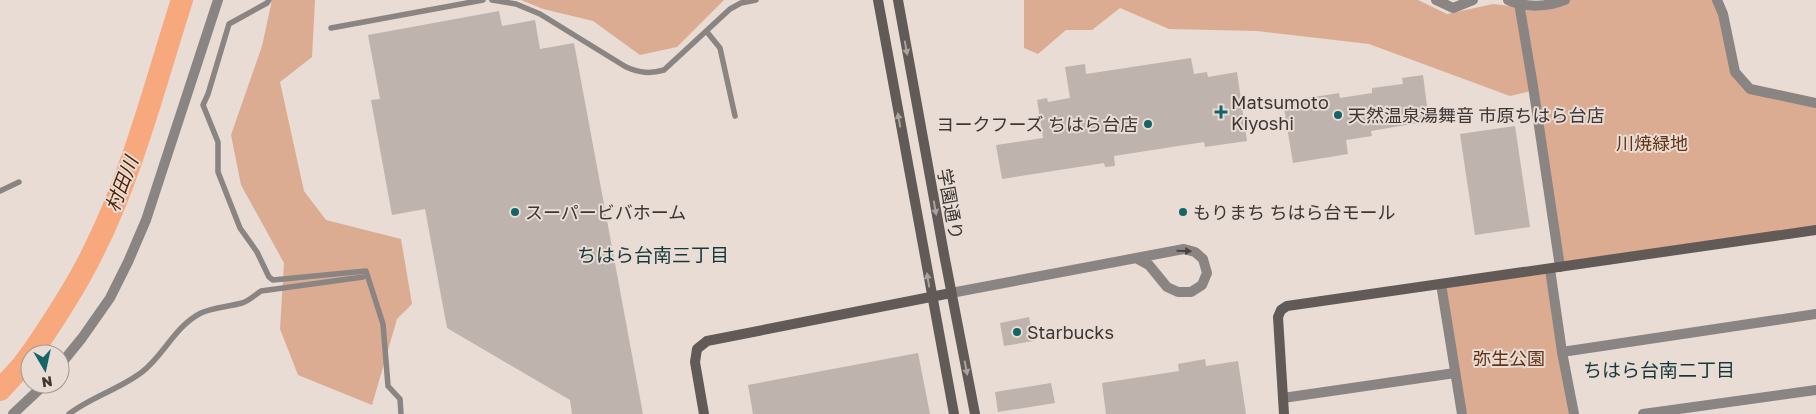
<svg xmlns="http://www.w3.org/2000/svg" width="1816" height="414" viewBox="0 0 1816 414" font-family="'Golos Text','Noto Sans JP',sans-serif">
  <rect width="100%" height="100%" fill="#e8dcd5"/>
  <g fill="#dbac92">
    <polygon points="272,0 315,0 312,57 280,82 304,191 326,220 401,239 412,304 397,319 372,405 298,375 280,329 284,263 241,185 231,135 262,46"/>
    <polygon points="521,0 724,0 677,47 640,55 593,21 543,9"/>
    <polygon points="1024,0 1418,0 1447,14 1493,4 1519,7 1565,0 1715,0 1735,72 1750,89 1816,103 1816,230 1560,267 1532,91 1510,96 1369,44 1257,31 1169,29 1120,8 1092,30 1066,30 1038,54 1024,48"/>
    <polygon points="1550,269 1574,414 1462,414 1441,284"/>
  </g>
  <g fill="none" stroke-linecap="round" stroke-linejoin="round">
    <g stroke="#f7a87d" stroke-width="22">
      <path d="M 31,354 C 53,322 75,289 92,254 C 132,176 155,84 182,0"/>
      <polyline points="0,390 22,366 30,355"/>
    </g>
  </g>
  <g fill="#bfb3ad">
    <polygon points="499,11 502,26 535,20 540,49 574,43 643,414 572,414 570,400 447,328 425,209 392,215 371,100 380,99 368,35"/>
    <polygon points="1191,58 1194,74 1207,72 1208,77 1237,72 1247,141 1205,147 1204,142 1114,156 1115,166 1105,167 1104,163 1002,179 996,145 1043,138 1037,100 1047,98 1048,102 1070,98 1065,67 1085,64 1086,74"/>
    <polygon points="1423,75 1429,121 1371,131 1372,136 1346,140 1348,154 1293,163 1283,102 1339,93 1340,98 1372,93 1372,88 1403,84 1402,78"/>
    <polygon points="1515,126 1530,227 1475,235 1460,134"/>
    <polygon points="1029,317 1034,341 1004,346 1000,323"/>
    <polygon points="918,353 930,414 753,414 748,385"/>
    <polygon points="1205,359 1206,366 1238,361 1246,414 1106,414 1102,383 1179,371 1178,364"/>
    <polygon points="1051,383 1055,403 998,412 995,392"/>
  </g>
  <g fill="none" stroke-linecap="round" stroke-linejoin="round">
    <g stroke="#8a8482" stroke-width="5.5">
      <polyline points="269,0 267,3 229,24 208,94 203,105 218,142 218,172 240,228 257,252 269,277 273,280 366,271 383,324 388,386 400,399 401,414"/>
      <path d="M 492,0 L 516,4 L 540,14 L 626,67 C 640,73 650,74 664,70 L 730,9 L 741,3 L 756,0"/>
      <polyline points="331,28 483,0"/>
      <polyline points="707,32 720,48 735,116"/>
      <polyline points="0,191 19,182"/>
      <path d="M 69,414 C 91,397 120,389 142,372 C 164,355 175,326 201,313 C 214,307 228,307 242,303 C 249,301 255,295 261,291 L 363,277"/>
    </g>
    <g stroke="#8a8482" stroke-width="10">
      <polyline points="1436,0 1453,8 1473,0"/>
      <path d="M 1508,0 C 1525,8 1548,7 1565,0"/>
      <polyline points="1717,0 1723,14 1735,72 1750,89 1816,103"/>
      <polyline points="1519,3 1533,86 1560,267"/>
      <polyline points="1550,269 1562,352 1574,414"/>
      <polyline points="1441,284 1462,414"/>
      <polyline points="951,293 1136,258 1184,249 1195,252 1203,259 1207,273 1202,285 1191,292 1178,292 1167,287 1149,265 1136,258"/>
      <polyline points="1562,352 1816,314"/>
      <polyline points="60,365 82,338 110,298 128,262 146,220 218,0"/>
      <polyline points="1283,398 1455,373"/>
      <polyline points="13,414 45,384"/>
      <polyline points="1643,414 1816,390"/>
    </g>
    <g stroke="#615a56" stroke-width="10">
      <polyline points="878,0 954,414"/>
      <polyline points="898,0 944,254 975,414"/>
      <polyline points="704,414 695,362 697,349 707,341 951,293"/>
      <polyline points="1284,414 1278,317 1281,310 1287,306 1816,230"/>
    </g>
  </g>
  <defs><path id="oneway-solid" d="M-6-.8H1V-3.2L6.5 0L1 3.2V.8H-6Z" transform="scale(1.25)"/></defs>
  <g fill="#aba29c">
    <use href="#oneway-solid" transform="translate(906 48) rotate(80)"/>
    <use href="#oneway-solid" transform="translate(899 120) rotate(-100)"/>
    <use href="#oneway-solid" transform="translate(935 208) rotate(80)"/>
    <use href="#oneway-solid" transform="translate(928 280) rotate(-100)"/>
    <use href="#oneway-solid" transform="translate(966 368) rotate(79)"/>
  </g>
  <use fill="#484341" href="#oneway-solid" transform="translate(1184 251) rotate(2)"/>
  <g fill="#156468" stroke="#e8dcd5" stroke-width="2">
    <path d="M1218.5 104.5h5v5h5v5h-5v5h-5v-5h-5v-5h5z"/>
    <circle cx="1338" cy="115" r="5"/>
    <circle cx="1148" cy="124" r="5"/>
    <circle cx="515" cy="212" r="5"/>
    <circle cx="1183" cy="212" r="5"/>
    <circle cx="1017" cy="332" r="5"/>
  </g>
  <g text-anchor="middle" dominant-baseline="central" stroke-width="4" stroke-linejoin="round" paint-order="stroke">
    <g font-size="18" fill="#3c3735" stroke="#e8dcd5" text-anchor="start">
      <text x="1231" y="102">Matsumoto<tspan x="1231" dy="21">Kiyoshi</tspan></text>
      <text x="1348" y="115">天然温泉湯舞音 市原ちはら台店</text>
      <text x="1138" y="124" text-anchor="end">ヨークフーズ ちはら台店</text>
      <text x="525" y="212">スーパービバホーム</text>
      <text x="1193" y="212">もりまち ちはら台モール</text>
      <text x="1027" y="332">Starbucks</text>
    </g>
    <g font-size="18" fill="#643213" stroke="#e8dcd5">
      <text x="1652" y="143">川焼緑地</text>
      <text x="1509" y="358">弥生公園</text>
    </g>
    <g font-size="18" fill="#3c3735" stroke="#e8dcd5">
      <text transform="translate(951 204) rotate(80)">学園通り</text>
    </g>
    <g font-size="19" font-style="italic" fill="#4e1f00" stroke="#e8dcd5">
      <text transform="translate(121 184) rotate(-69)">村田川</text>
    </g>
    <g font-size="19" fill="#153839" stroke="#e8dcd5">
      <text x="653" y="254">ちはら台南三丁目</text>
      <text x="1659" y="369">ちはら台南二丁目</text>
    </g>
  </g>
  <g transform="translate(45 369) rotate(171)"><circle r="24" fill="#e8dcd5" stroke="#a39a95"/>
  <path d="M0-4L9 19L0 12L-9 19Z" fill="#156468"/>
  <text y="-8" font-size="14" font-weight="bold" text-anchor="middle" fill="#3c3735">N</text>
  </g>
</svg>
